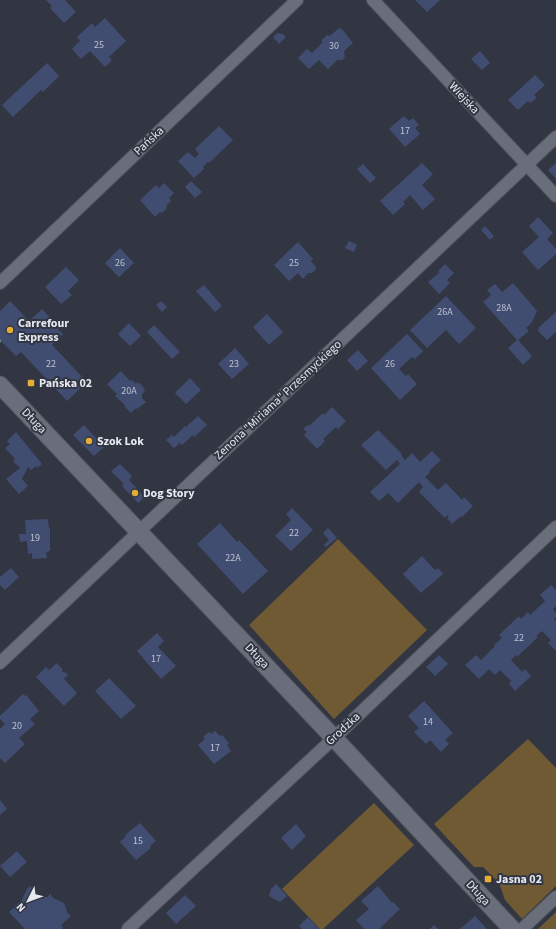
<svg xmlns="http://www.w3.org/2000/svg" width="556" height="929" viewBox="0 0 556 929" font-family="'Source Sans 3',sans-serif">
  <rect width="100%" height="100%" fill="#323642"/>
  <g fill="#6f5a33">
    <polygon points="338,539 427,630 334,719 249,625"/>
    <polygon points="528,739 556,768 556,886 522,919 505,900 499,883 483,867 474,867 434,824"/>
    <polygon points="374,803 414,845 323,929 320,929 282,889"/>
    <polygon points="556,912 556,929 538,929"/>
  </g>
  <g fill="#414c71">
    <polygon points="46,0 65,0 76,12 64,23 50,8 52,6"/>
    <polygon points="415,0 440,0 427,12"/>
    <polygon points="105,18 126,41 109,57 112,60 105,67 90,51 81,59 72,49 80,41 77,37 92,23 95,27"/>
    <polygon points="339,28 342,29 353,43 344,51 345,57 342,60 337,60 328,69 319,60 309,69 298,58 307,49 312,53 322,43 322,40 327,35 330,36"/>
    <polygon points="278,33 283,34 286,37 279,44 273,37"/>
    <polygon points="480,51 490,63 482,70 471,59"/>
    <polygon points="47,63 59,76 43,92 41,90 13,117 2,105"/>
    <polygon points="535,75 545,85 534,95 537,98 530,103 528,101 518,110 508,100"/>
    <polygon points="404,116 409,121 413,118 419,125 415,128 420,134 405,147 389,129"/>
    <polygon points="219,126 233,140 209,163 208,162 203,167 204,169 194,178 178,161 188,152 195,158 199,154 195,149"/>
    <polygon points="422,163 433,174 422,185 435,199 423,210 410,195 403,202 405,204 393,215 380,201"/>
    <polygon points="556,163 556,179 548,170"/>
    <polygon points="363,164 376,178 370,183 357,169"/>
    <polygon points="191,181 202,192 195,198 185,187"/>
    <polygon points="164,183 174,193 169,198 171,201 166,206 167,208 162,213 160,212 155,217 140,200 156,185 159,188"/>
    <polygon points="538,217 553,233 547,239 556,249 556,254 538,270 522,252 539,237 529,226"/>
    <polygon points="485,226 494,236 490,240 481,230"/>
    <polygon points="349,241 357,245 354,252 345,248"/>
    <polygon points="298,242 313,259 311,261 316,267 316,269 312,273 308,273 303,279 298,273 289,281 274,265"/>
    <polygon points="120,248 134,263 119,277 105,263"/>
    <polygon points="445,264 454,273 447,280 450,283 439,294 428,282 440,272 438,271"/>
    <polygon points="66,267 79,280 68,291 72,295 61,304 45,287"/>
    <polygon points="513,283 537,311 532,322 526,328 529,331 518,340 532,356 523,365 508,348 517,340 483,302 491,295 487,290 495,284 502,292"/>
    <polygon points="204,285 222,306 215,312 196,291"/>
    <polygon points="446,296 476,328 459,344 446,330 427,348 410,330"/>
    <polygon points="10,301 29,321 42,309 53,321 52,323 63,334 52,345 87,382 67,401 21,352 16,356 0,340 0,311"/>
    <polygon points="161,301 167,307 162,312 156,305"/>
    <polygon points="556,312 556,332 547,340 538,331 539,327"/>
    <polygon points="267,314 283,332 269,345 253,327"/>
    <polygon points="129,323 141,336 130,346 118,334"/>
    <polygon points="154,325 180,352 172,359 147,332"/>
    <polygon points="407,334 423,351 415,359 412,357 399,369 406,376 408,374 417,384 400,400 371,368"/>
    <polygon points="235,348 249,364 232,379 218,364"/>
    <polygon points="358,350 368,361 357,371 347,360"/>
    <polygon points="121,371 130,381 132,380 136,384 137,382 142,385 145,391 142,394 142,398 146,402 137,409 136,408 131,413 124,406 125,405 115,396 117,394 107,384"/>
    <polygon points="190,378 201,390 186,404 175,393"/>
    <polygon points="332,407 346,421 338,429 336,427 323,439 325,441 317,449 304,435 307,432 303,429 308,425 309,426 323,413 324,415"/>
    <polygon points="198,416 207,425 194,437 193,435 182,445 180,443 174,448 166,440 172,435 174,437 185,426 186,427"/>
    <polygon points="84,425 104,447 94,456 73,435"/>
    <polygon points="378,430 402,454 401,455 405,460 412,453 420,462 432,451 441,460 429,471 430,472 425,477 438,490 446,483 462,500 464,497 473,506 462,517 461,516 452,524 447,518 449,517 447,515 445,518 419,492 423,487 419,482 398,503 388,493 379,501 370,492 400,464 397,460 386,470 361,445"/>
    <polygon points="16,432 42,464 37,468 36,466 31,470 28,467 22,479 28,486 19,494 6,479 20,468 13,461 15,459 5,448 10,444 7,441"/>
    <polygon points="120,464 132,476 129,480 145,497 138,503 122,486 124,484 111,471"/>
    <polygon points="292,508 313,530 291,551 275,536 291,520 286,514"/>
    <polygon points="48,519 49,528 50,528 50,551 46,552 47,558 32,559 32,553 28,554 27,541 20,542 19,534 26,534 25,520"/>
    <polygon points="220,523 237,542 239,540 268,571 243,594 197,544"/>
    <polygon points="328,528 337,538 326,547 324,545 329,540 323,533"/>
    <polygon points="422,556 435,570 438,568 443,574 421,593 403,574"/>
    <polygon points="11,568 19,577 5,590 0,585 0,577"/>
    <polygon points="551,585 556,590 556,606 553,609 556,613 556,617 554,619 556,621 556,649 555,650 548,643 551,640 542,631 536,636 538,637 517,657 516,655 511,660 522,672 525,669 531,676 515,691 509,684 511,681 500,670 495,675 489,669 479,679 465,665 476,655 481,660 495,646 494,645 502,638 499,635 519,616 521,619 528,612 530,615 545,601 540,595"/>
    <polygon points="157,633 164,641 158,647 176,666 161,679 137,651"/>
    <polygon points="439,655 448,664 435,676 426,667"/>
    <polygon points="57,663 63,670 62,671 64,673 65,672 68,675 64,679 77,693 64,706 36,677 46,667 49,670"/>
    <polygon points="109,678 136,706 121,719 95,691"/>
    <polygon points="23,694 25,696 26,695 39,711 30,719 35,724 19,738 25,744 5,763 0,758 0,729 5,724 0,719 0,716"/>
    <polygon points="424,701 453,733 445,740 449,744 441,752 430,740 426,744 414,732 419,728 408,716"/>
    <polygon points="215,731 220,736 222,735 229,743 227,745 231,751 214,764 198,745 205,739 203,737 209,732 211,734"/>
    <polygon points="0,800 7,809 0,815"/>
    <polygon points="140,823 156,841 150,846 151,848 136,860 120,842 126,836 125,835"/>
    <polygon points="296,824 306,836 292,850 281,838"/>
    <polygon points="17,851 27,862 10,877 0,866"/>
    <polygon points="276,884 287,896 280,902 269,896 271,889"/>
    <polygon points="30,886 43,899 46,896 47,897 50,894 53,898 64,903 67,912 71,916 61,925 63,927 62,929 25,929 9,912 22,900 27,889"/>
    <polygon points="378,886 392,903 393,902 400,909 379,929 364,929 356,920 369,909 361,901"/>
    <polygon points="185,895 196,906 176,924 166,913"/>
    <polygon points="475,916 487,929 460,929"/>
    <polygon points="308,917 319,929 302,929 299,926"/>
    <polygon points="434,925 438,929 430,929"/>
  </g>
  <g fill="none" stroke-linecap="round" stroke-linejoin="round">
    <defs>
      <g id="street">
        <polyline points="373,0 556,196"/>
        <polyline points="0,283 297,0"/>
        <polyline points="0,663 556,137"/>
        <polyline points="128,929 334,738 556,527"/>
        <polyline points="522,929 556,897"/>
      </g>
      <polyline id="secondary" points="0,385 334,738 512,929"/>
    </defs>
    <use href="#street" stroke="#4f535c" stroke-width="14"/>
    <use href="#secondary" stroke="#4f535c" stroke-width="19"/>
    <polyline stroke="#838790" stroke-width="2.5" stroke-dasharray="2 3" stroke-linecap="butt" points="0,341 1,341"/>
    <use href="#street" stroke="#6a6e7b" stroke-width="12"/>
    <use href="#secondary" stroke="#6a6e7b" stroke-width="17"/>
  </g>
  <g fill="#e5ad36" stroke="#323642" stroke-width="1.5">
    <circle cx="10" cy="330" r="4"/>
    <rect x="27" y="379" width="8" height="8" rx="2"/>
    <circle cx="89" cy="441" r="4"/>
    <circle cx="135" cy="493" r="4"/>
    <rect x="484" y="875" width="8" height="8" rx="2"/>
  </g>
  <g text-anchor="middle" dominant-baseline="central" stroke-width="4" stroke-linejoin="round" paint-order="stroke">
    <g font-size="10" fill="#bcc1d0">
      <text x="99" y="45">25</text>
      <text x="334" y="46">30</text>
      <text x="405" y="131">17</text>
      <text x="120" y="263">26</text>
      <text x="294" y="263">25</text>
      <text x="504" y="308">28A</text>
      <text x="445" y="312">26A</text>
      <text x="51" y="364">22</text>
      <text x="234" y="364">23</text>
      <text x="390" y="364">26</text>
      <text x="129" y="391">20A</text>
      <text x="294" y="533">22</text>
      <text x="35" y="538">19</text>
      <text x="233" y="558">22A</text>
      <text x="519" y="638">22</text>
      <text x="156" y="659">17</text>
      <text x="428" y="722">14</text>
      <text x="17" y="726">20</text>
      <text x="215" y="748">17</text>
      <text x="138" y="841">15</text>
    </g>
    <g font-size="12" fill="#e5e8ef" stroke="#323642">
      <text transform="translate(464 98) rotate(47)">Wiejska</text>
      <text transform="translate(149 141) rotate(-43)">Pańska</text>
      <text transform="translate(278 400) rotate(-43)">Zenona "Miriama" Przesmyckiego</text>
      <text transform="translate(34 421) rotate(46)">Długa</text>
      <text transform="translate(257 656) rotate(47)">Długa</text>
      <text transform="translate(343 729) rotate(-43)">Grodzka</text>
      <text transform="translate(478 893) rotate(47)">Długa</text>
    </g>
    <g font-size="12" font-weight="bold" fill="#e5e8ef" stroke="#323642" text-anchor="start">
      <text x="18" y="323">Carrefour<tspan x="18" dy="14">Express</tspan></text>
      <text x="39" y="383">Pańska 02</text>
      <text x="97" y="441">Szok Lok</text>
      <text x="143" y="493">Dog Story</text>
      <text x="496" y="879">Jasna 02</text>
    </g>
  </g>
  <g transform="translate(28 901) rotate(228)" stroke="#323642" stroke-width="3" paint-order="stroke">
  <path d="M0-3L7 15L0 10L-7 15Z" fill="#e5e8ef"/>
  <text y="-6" font-size="11" font-weight="bold" text-anchor="middle" fill="#e5e8ef">N</text>
  </g>
</svg>
